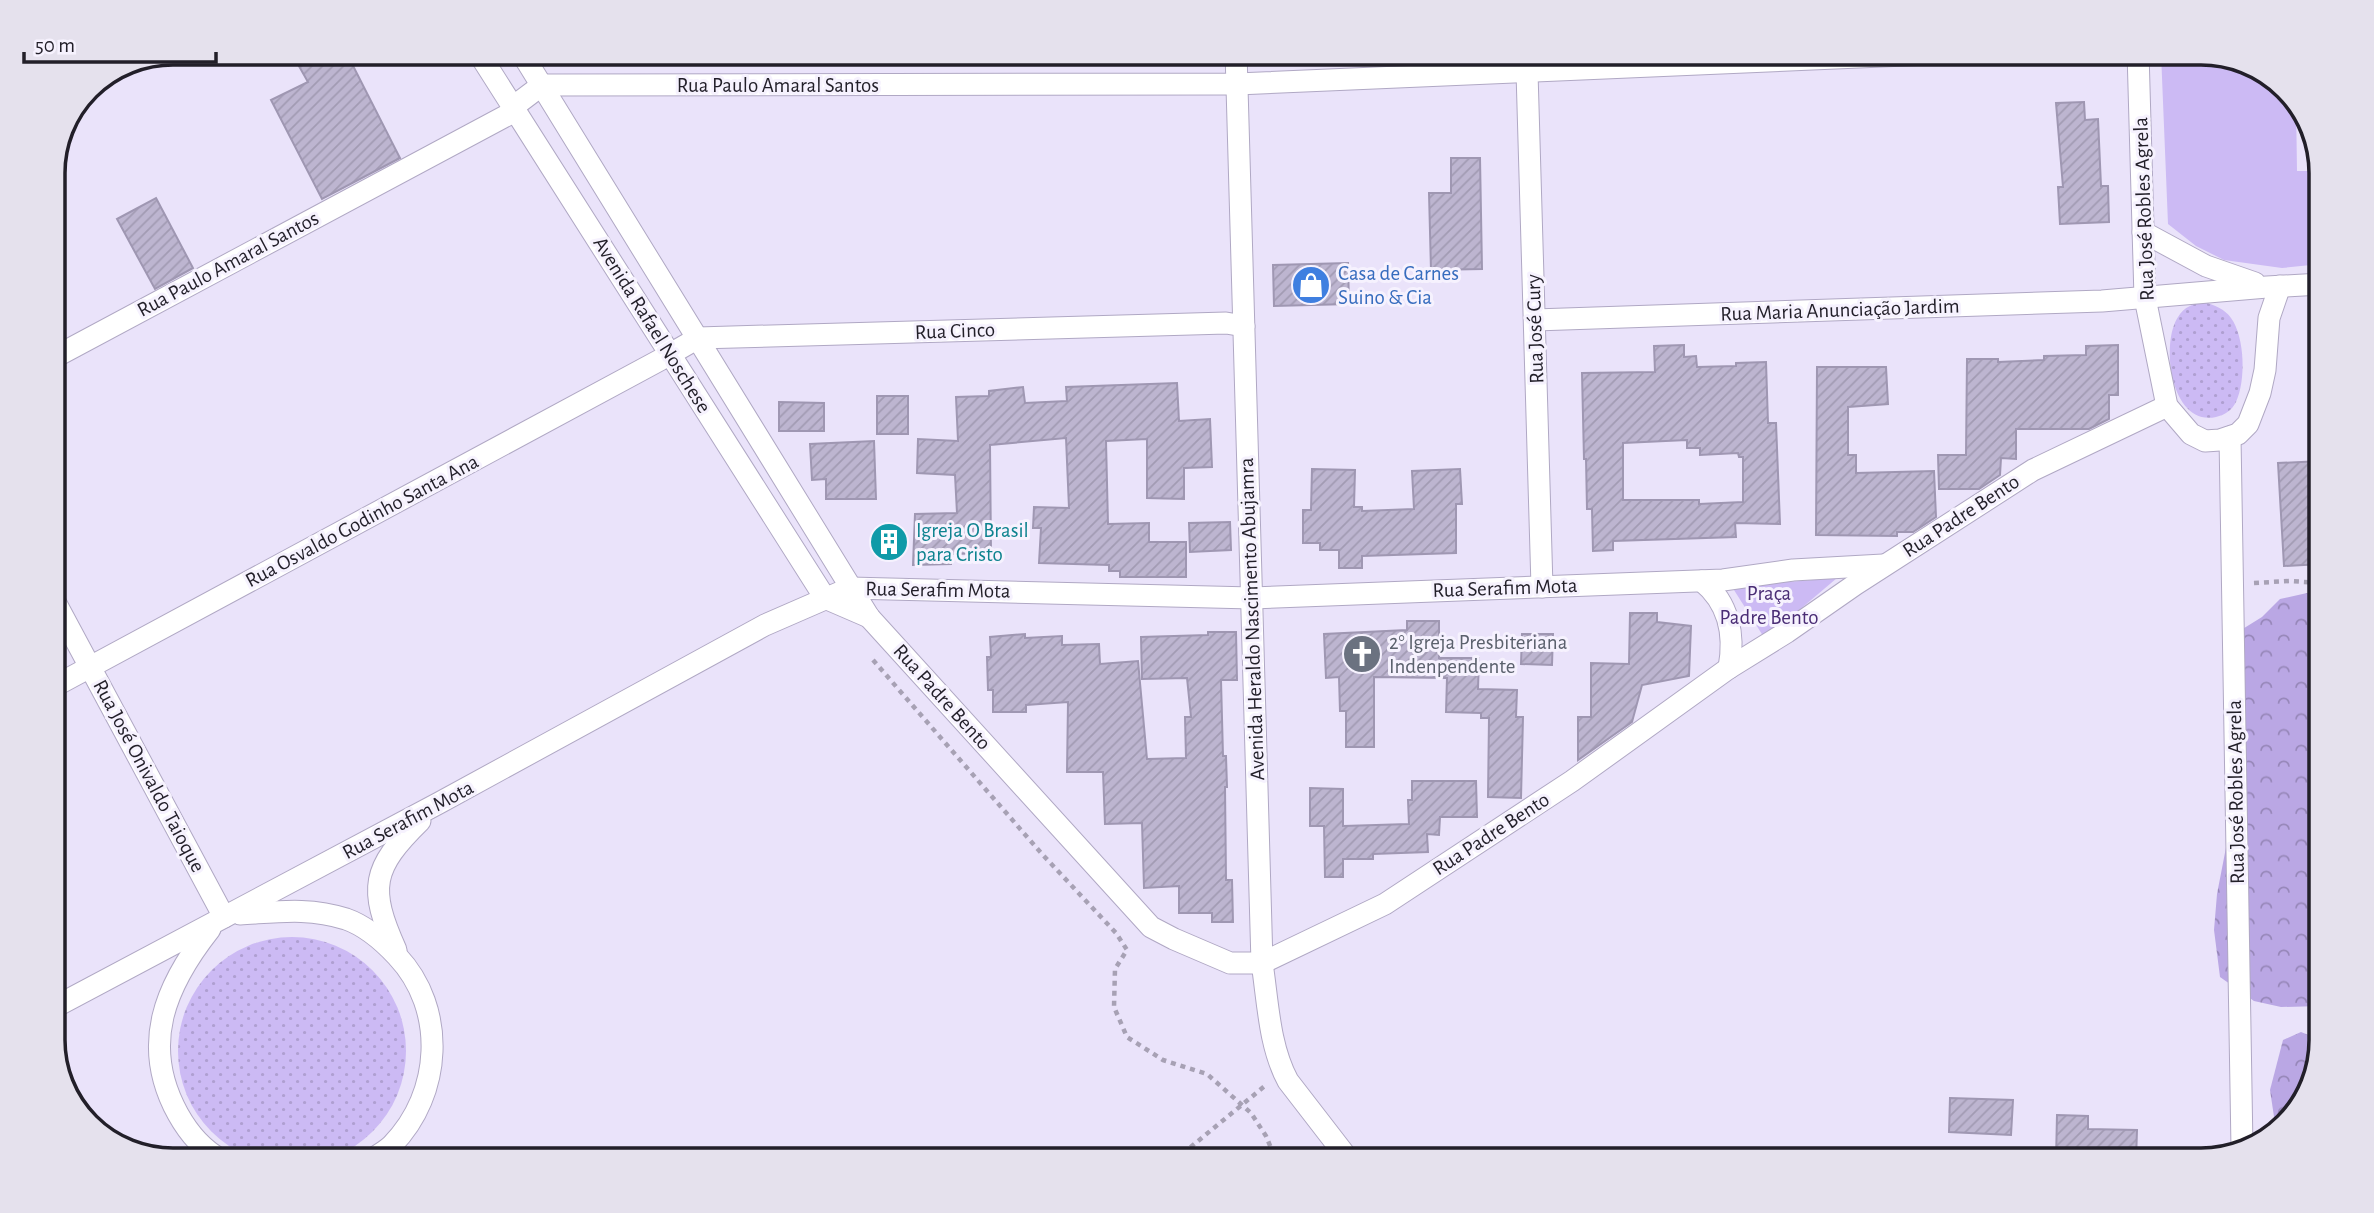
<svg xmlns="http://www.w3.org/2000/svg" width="2374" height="1213" viewBox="0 0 2374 1213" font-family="'Alegreya Sans',sans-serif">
  <defs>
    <pattern id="grass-dots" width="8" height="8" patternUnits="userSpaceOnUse" patternTransform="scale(1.75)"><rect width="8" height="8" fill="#ccbaf4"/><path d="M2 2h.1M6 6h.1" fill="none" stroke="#af9fd1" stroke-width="1.8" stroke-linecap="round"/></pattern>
    <pattern id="forest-crowns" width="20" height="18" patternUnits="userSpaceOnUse" patternTransform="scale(1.75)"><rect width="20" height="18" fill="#baa7e4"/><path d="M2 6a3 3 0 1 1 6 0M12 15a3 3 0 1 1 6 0" fill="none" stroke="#9787b9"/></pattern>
    <pattern id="building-hatch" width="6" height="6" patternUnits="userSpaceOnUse" patternTransform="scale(1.75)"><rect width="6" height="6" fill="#bdb5d0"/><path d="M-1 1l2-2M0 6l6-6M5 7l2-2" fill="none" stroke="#a29bb3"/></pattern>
  </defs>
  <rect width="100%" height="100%" fill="#eae3fa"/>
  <g fill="url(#grass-dots)">
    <path d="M 2204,302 C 2214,305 2225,309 2231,318 C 2245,337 2246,381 2236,402 C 2232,410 2225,415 2216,417 C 2171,427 2160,344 2178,317 C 2184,307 2194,303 2204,302 Z"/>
    <circle cx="292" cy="1051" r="114"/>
  </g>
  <g fill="url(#forest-crowns)">
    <polygon points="2307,593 2321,597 2321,1006 2281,1007 2254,1001 2220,977 2214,930 2217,894 2229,832 2241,630 2262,617 2280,599"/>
    <polygon points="2301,1032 2321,1040 2309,1093 2276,1130 2270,1090 2283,1040"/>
  </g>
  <g fill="#ccbaf4">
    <polygon points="2161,53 2201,53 2254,65 2296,102 2297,171 2321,171 2321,260 2311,265 2282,268 2224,260 2196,246 2168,224"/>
    <polygon points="1837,578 1765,639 1734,590 1735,586"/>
  </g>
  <g fill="url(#building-hatch)" stroke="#9f97b2" stroke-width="2" fill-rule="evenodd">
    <polygon points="291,52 346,52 400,158 322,199 271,100 308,82"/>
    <polygon points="2084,102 2085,120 2098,119 2101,186 2108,186 2109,222 2060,224 2058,187 2063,187 2056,103"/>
    <polygon points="1451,158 1480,158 1482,269 1431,270 1429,193 1451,193"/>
    <polygon points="156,198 193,268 155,289 117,219"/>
    <polygon points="1348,263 1349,304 1274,306 1273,265"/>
    <path d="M 1684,345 L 1684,357 L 1696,356 L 1697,367 L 1736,366 L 1736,363 L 1766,362 L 1768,423 L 1776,423 L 1780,524 L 1735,523 L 1736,537 L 1613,541 L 1613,550 L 1593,551 L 1592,509 L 1587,509 L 1586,459 L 1584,459 L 1582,373 L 1655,372 L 1654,346 ZM 1687,440 L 1687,448 L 1700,448 L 1700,455 L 1738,453 L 1739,457 L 1743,457 L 1743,502 L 1699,504 L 1699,500 L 1623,500 L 1623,443 Z"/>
    <polygon points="2118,345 2118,395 2109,395 2109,419 2089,429 2016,429 2016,459 2001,458 2000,475 1979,489 1939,489 1938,455 1966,455 1967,359 1998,359 1998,362 2044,360 2044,356 2086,355 2086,346"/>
    <polygon points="1817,367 1886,367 1888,404 1848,407 1848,455 1856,455 1856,473 1934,471 1936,517 1913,532 1897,532 1897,536 1816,535"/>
    <polygon points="1177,383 1179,421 1210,419 1212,467 1184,468 1184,499 1147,498 1147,439 1106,441 1108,524 1149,523 1149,542 1186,542 1186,577 1120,577 1120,571 1109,571 1109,565 1039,563 1041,528 1033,528 1034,507 1069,508 1066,438 990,445 991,553 951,554 951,564 913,565 915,514 957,513 955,475 917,473 918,439 958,441 956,397 989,396 989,391 1023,387 1025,403 1067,401 1066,387"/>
    <rect x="877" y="396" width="31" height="38"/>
    <polygon points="779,402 824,403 824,431 779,431"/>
    <polygon points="874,441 876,499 826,499 826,479 812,480 810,444"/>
    <polygon points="2321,461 2321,564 2284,566 2278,463"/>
    <polygon points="1312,469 1355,470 1354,507 1362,507 1362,511 1414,509 1412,471 1460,469 1462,504 1456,504 1456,553 1362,556 1362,568 1339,568 1339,550 1320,550 1320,543 1303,543 1303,510 1311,510"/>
    <polygon points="1230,522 1231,550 1190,552 1189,523"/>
    <polygon points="1630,613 1657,613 1657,622 1691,626 1689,676 1642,685 1632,722 1578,760 1578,717 1591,717 1591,663 1629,664"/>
    <polygon points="1407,621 1439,621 1439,658 1479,658 1478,689 1517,690 1516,717 1523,717 1521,798 1488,797 1489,718 1481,718 1481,713 1446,712 1447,678 1374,677 1374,747 1346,747 1346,711 1340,711 1339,677 1326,678 1324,634 1407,630"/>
    <polygon points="1208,632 1236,632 1237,680 1221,680 1223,756 1226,756 1227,787 1225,787 1226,880 1232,880 1233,922 1212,922 1212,913 1179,913 1179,886 1144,888 1142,823 1105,824 1103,772 1067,772 1068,702 1026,705 1026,712 993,712 993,690 988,690 987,657 991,657 990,637 1025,634 1025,638 1062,636 1062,645 1099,644 1100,664 1138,661 1147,759 1186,758 1185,717 1191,717 1187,678 1142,679 1141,637 1208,635"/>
    <polygon points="1522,634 1553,634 1552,665 1521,664"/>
    <polygon points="1412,781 1476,781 1477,817 1440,817 1439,835 1427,834 1428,852 1373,854 1373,859 1343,859 1343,877 1325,877 1324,826 1310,826 1310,788 1343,789 1343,826 1409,824 1408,800 1412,800"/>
    <polygon points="1950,1098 2013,1100 2011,1135 1949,1132"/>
    <polygon points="2057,1115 2088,1116 2088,1129 2137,1130 2136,1160 2056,1160"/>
  </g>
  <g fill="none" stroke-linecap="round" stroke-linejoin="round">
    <defs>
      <g id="street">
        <polyline points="478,52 825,598 869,617"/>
        <polyline points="521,52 869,617 1151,927 1174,939 1230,963 1262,963 1385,904 1572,781 1729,668 1787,632 1856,584 2033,470 2167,406"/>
        <path d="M 1236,52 L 1262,963 C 1268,1002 1269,1046 1288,1081 L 1349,1160"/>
        <polyline points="2138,52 2145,298 2167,406 2191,434 2205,441 2220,440 2238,434 2248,424 2260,393 2265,370 2269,318 2280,286"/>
        <polyline points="1527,72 1542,587"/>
        <polyline points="513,107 542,85 1237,84 1975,52"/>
        <polyline points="2143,232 2206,266 2255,283"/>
        <polyline points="1535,320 2102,301 2267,287 2321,284"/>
        <polyline points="53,358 515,111"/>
        <polyline points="2230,437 2242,1148"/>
        <path d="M 1702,581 C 1729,603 1735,635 1729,668"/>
        <polyline points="53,598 224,917"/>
        <polyline points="53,687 660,360 698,338 1226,323 1244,326"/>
        <path d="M 240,914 C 277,912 309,907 346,919 C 366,926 383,941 397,956 C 447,1009 442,1094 392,1145 C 386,1151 377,1156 370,1160"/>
        <path d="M 210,929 C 165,986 140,1045 178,1114 C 188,1132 203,1150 222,1160"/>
        <path d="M 396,950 C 368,888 372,868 420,821"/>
        <polyline points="53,1008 439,803 765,625 850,588 1252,598 1723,580 1793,570 1883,565"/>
      </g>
    </defs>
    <use href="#street" stroke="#b0a8c4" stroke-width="23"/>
    <g stroke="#a7a1b4" stroke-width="4.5" stroke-dasharray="5 5" stroke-linecap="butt">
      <polyline points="2254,583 2289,581 2321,583"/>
      <polyline points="873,660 1042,854 1116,933 1127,950 1115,969 1114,1007 1127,1037 1163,1060 1207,1074 1251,1113 1266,1136 1276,1160"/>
      <polyline points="1175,1160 1266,1085"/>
    </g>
    <use href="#street" stroke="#fff" stroke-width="21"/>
  </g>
  <defs>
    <symbol id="shop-disc" viewBox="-11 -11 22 22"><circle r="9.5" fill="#3f7fe0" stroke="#f6f2fe"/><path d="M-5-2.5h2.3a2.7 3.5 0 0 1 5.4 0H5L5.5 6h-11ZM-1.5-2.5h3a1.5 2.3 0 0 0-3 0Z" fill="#fff"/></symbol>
    <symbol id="building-disc" viewBox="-11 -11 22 22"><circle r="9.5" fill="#0f9aa8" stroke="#f6f2fe"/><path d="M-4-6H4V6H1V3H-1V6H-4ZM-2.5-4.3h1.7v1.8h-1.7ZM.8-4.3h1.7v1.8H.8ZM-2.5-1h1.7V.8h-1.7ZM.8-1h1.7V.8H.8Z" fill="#fff"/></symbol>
    <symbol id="church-disc" viewBox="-11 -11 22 22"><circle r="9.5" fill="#6b7280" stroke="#f6f2fe"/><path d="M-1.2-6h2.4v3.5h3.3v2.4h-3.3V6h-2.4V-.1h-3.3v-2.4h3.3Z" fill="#fff"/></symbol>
  </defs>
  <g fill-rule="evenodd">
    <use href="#shop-disc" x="1289" y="263" width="44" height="44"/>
    <use href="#building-disc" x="867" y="520" width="44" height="44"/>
    <use href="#church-disc" x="1340" y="632" width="44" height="44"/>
  </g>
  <g text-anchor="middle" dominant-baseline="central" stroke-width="6" stroke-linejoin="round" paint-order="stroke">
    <g font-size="21" fill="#221f29" stroke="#f6f2fe">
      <text x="778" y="85">Rua Paulo Amaral Santos</text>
      <text transform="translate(2144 209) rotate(-92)">Rua José Robles Agrela</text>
      <text transform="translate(228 264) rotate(-28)">Rua Paulo Amaral Santos</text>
      <text transform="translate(1840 310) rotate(-2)">Rua Maria Anunciação Jardim</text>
      <text transform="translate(652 325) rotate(58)">Avenida Rafael Noschese</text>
      <text transform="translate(1535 329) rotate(-92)">Rua José Cury</text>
      <text transform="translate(955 331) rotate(-2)">Rua Cinco</text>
      <text transform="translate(1961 516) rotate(-33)">Rua Padre Bento</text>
      <text transform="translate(362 521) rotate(-28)">Rua Osvaldo Godinho Santa Ana</text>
      <text transform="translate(1505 588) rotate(-2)">Rua Serafim Mota</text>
      <text transform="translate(938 590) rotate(1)">Rua Serafim Mota</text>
      <text transform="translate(1252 619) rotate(-92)">Avenida Heraldo Nascimento Abujamra</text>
      <text transform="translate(942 697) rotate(48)">Rua Padre Bento</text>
      <text transform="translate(149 776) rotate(62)">Rua José Onivaldo Taioque</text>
      <text transform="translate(2236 792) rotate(-91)">Rua José Robles Agrela</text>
      <text transform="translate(408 820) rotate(-28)">Rua Serafim Mota</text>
      <text transform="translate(1491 834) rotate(-33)">Rua Padre Bento</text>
    </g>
    <g font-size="21" fill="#366cbe" stroke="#f6f2fe" text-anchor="start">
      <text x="1338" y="273">Casa de Carnes<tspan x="1338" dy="24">Suino &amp; Cia</tspan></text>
    </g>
    <g font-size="21" fill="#0d838f" stroke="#f6f2fe" text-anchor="start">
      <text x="916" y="530">Igreja O Brasil<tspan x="916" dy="24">para Cristo</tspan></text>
    </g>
    <g font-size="21" fill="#4a2d75" stroke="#f6f2fe">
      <text x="1769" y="593">Praça<tspan x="1769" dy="24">Padre Bento</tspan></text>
    </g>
    <g font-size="21" fill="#5b616d" stroke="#f6f2fe" text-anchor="start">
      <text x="1389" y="642">2° Igreja Presbiteriana<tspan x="1389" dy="24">Indenpendente</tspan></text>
    </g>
  </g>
  <path d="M0 0H2374V1213H0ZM173 65H2201A108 108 0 0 1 2309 173V1040A108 108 0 0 1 2201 1148H173A108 108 0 0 1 65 1040V173A108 108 0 0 1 173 65Z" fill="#e5e1ed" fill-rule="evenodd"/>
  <path fill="none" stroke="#221f29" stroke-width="3.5" d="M173 65H2201A108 108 0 0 1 2309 173V1040A108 108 0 0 1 2201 1148H173A108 108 0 0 1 65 1040V173A108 108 0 0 1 173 65Z"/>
  <path d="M24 52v10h192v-10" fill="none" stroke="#221f29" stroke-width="3.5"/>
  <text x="35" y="52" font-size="21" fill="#221f29" stroke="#f6f2fe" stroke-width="5" paint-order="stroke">50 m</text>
</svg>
